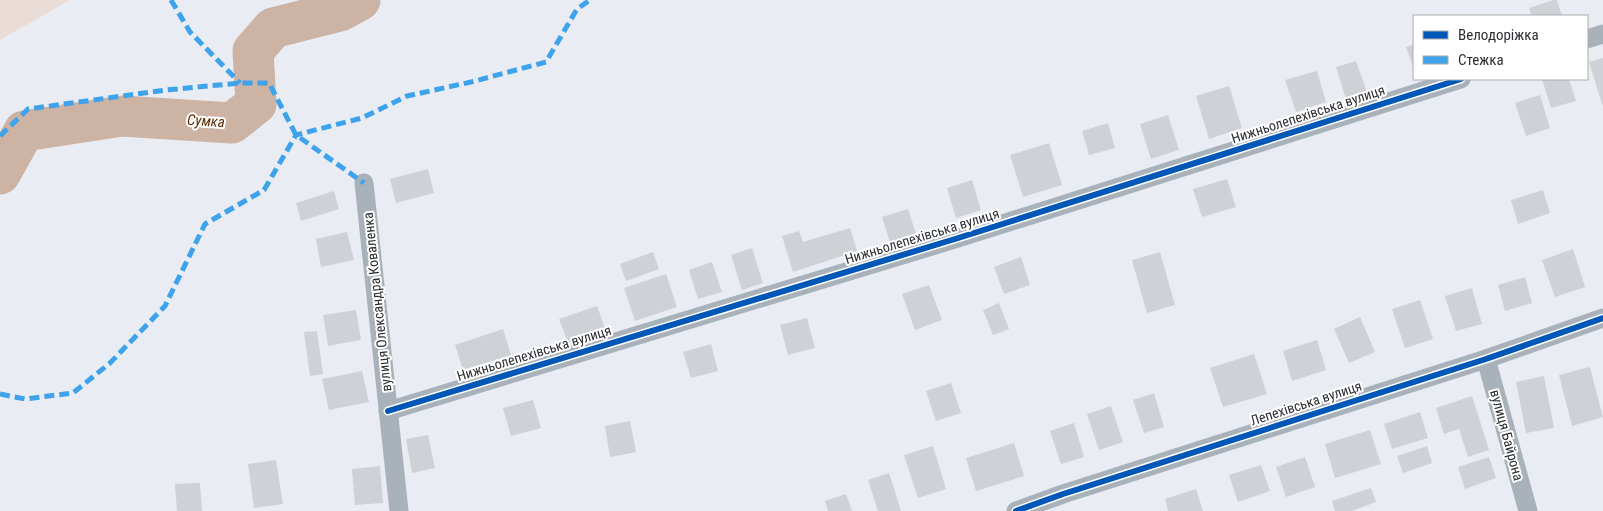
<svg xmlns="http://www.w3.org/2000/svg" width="1603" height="511" viewBox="0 0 1603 511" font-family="'Roboto Condensed',sans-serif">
  <rect width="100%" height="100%" fill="#e9edf3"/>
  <polygon fill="#eadcd6" points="0,0 70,0 0,40"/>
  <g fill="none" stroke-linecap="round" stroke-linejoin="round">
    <polyline stroke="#ccb3a4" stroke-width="41" points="0,174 24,131 122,116 232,123 256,104 253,51 273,28 340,11 360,0"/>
  </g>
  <g fill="#ced1d5">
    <polygon points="1553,0 1557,0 1562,16 1532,16 1529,8"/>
    <polygon points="1414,44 1414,69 1406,47"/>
    <polygon points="1603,58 1603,107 1589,62"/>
    <polygon points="1356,61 1367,92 1346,99 1336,67"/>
    <polygon points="1317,71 1326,102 1296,112 1285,80"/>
    <polygon points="1542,79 1569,79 1576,101 1551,108"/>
    <polygon points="1229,86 1242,128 1209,139 1196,96"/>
    <polygon points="1540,95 1550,128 1526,136 1515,103"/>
    <polygon points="1168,115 1179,150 1151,159 1140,124"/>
    <polygon points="1108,123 1115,148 1089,155 1082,131"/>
    <polygon points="1049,143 1062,185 1023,197 1010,155"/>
    <polygon points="428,169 434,193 396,203 390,179"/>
    <polygon points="1227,179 1236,207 1202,217 1193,189"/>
    <polygon points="972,180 981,210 956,218 947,188"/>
    <polygon points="1543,190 1550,213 1518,224 1511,200"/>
    <polygon points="334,191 339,209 301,221 296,203"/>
    <polygon points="908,209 916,234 890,242 882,217"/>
    <polygon points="850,228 857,251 793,272 782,236 799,231 803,242"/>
    <polygon points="347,232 354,260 321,267 316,239"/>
    <polygon points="752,248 763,283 742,290 731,255"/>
    <polygon points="1573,249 1585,287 1555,297 1542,260"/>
    <polygon points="653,252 659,269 626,281 620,264"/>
    <polygon points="1160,252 1175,305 1147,313 1132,260"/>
    <polygon points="1021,257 1030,285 1004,294 994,267"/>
    <polygon points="712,262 722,292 698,299 689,270"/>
    <polygon points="666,274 677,307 635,321 624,288"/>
    <polygon points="1525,277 1532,303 1505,311 1498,285"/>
    <polygon points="929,285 942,320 915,330 902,294"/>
    <polygon points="1472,288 1482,324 1456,331 1445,296"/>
    <polygon points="1420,300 1433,339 1405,348 1392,309"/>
    <polygon points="999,303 1009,329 993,335 983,310"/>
    <polygon points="597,306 606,331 568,343 559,319"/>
    <polygon points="356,310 361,340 328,346 323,315"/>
    <polygon points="1360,317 1375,352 1349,363 1334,329"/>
    <polygon points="807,318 815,348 788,355 780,325"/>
    <polygon points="503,329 511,355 463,370 455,345"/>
    <polygon points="317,331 323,374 310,376 304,332"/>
    <polygon points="1317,340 1326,370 1292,381 1283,351"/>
    <polygon points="711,344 718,371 691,378 683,352"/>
    <polygon points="1254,354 1267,394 1223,407 1210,368"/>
    <polygon points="1590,367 1603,417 1572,426 1559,375"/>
    <polygon points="362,371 369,402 329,410 322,379"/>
    <polygon points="1544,376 1554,428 1526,433 1516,382"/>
    <polygon points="951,383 961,413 936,421 926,391"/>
    <polygon points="1154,393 1164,427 1144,433 1133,400"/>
    <polygon points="1472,396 1489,450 1468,457 1459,429 1444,434 1436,408"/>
    <polygon points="533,400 541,428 511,436 503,408"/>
    <polygon points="1111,406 1123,442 1099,450 1087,414"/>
    <polygon points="1420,412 1428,438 1392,449 1384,424"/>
    <polygon points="630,421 636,452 610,457 605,426"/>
    <polygon points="1074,423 1084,457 1061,464 1050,431"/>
    <polygon points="1370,430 1381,464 1335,478 1325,444"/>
    <polygon points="428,435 435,468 412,473 406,439"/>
    <polygon points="1014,443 1024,476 976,491 966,458"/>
    <polygon points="933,446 946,489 918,498 904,455"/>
    <polygon points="1427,446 1432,463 1403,473 1397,456"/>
    <polygon points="1305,457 1315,487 1286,497 1276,467"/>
    <polygon points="1489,457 1496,478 1465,489 1458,467"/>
    <polygon points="276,460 283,504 254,508 248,464"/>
    <polygon points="1261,465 1270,491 1238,502 1229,475"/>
    <polygon points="380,466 383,503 355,505 352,469"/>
    <polygon points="889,473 901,511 878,511 868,480"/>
    <polygon points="200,483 202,511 177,511 175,484"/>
    <polygon points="1371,488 1376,502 1352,511 1335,511 1332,501"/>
    <polygon points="1196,489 1203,511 1168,511 1165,499"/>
    <polygon points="846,494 852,511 828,511 825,501"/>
  </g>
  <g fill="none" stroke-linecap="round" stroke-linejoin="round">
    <g stroke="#a9b1ba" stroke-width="19">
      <polyline points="1587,39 1603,34"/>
      <polyline points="364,183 399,511"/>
      <polyline points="1486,359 1528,511"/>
      <polyline points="388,411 955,239 1461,79"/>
      <polyline points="1016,511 1063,494 1486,359 1603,318"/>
    </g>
    <g stroke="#3ea3eb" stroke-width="5" stroke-dasharray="10 5" stroke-linecap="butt">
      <polyline points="171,0 190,32 240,83"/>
      <polyline points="0,136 28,109 166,90 240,83 269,83 296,135 364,183"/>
      <polyline points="0,394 25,399 73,393 110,363 165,306 205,224 264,190 296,135 362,118 407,96 471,82 546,62 577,9 590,0"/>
    </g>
    <defs>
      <g id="cycleway">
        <polyline points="388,411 955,239 1461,79"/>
        <polyline points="1016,511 1063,494 1486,359 1603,318"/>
      </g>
    </defs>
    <use href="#cycleway" stroke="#fff" stroke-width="9"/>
    <use href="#cycleway" stroke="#0057b8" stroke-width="6"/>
  </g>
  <g text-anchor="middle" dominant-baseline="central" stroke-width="4" stroke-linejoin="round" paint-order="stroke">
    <g font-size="14" fill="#2d2f33" stroke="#fff">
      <text transform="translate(1308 114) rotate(-18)">Нижньолепехівська вулиця</text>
      <text transform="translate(922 236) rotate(-17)">Нижньолепехівська вулиця</text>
      <text transform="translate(377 302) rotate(-96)">вулиця Олександра Коваленка</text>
      <text transform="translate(534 353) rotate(-17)">Нижньолепехівська вулиця</text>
      <text transform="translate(1306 403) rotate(-18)">Лепехівська вулиця</text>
      <text transform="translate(1507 435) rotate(75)">вулиця Байрона</text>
    </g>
    <g font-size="15" font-style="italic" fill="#5d2c01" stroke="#fff">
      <text transform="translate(206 121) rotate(4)">Сумка</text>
    </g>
  </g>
  <rect x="1413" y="15" width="175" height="65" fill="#ffffff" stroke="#abacad"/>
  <rect x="1423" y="31" width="25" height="8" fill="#0057b8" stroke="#abacad"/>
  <text x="1458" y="40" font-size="15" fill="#2d2f33">Велодоріжка</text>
  <rect x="1423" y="56" width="25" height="8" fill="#3ea3eb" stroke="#abacad"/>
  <text x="1458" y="65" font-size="15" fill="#2d2f33">Стежка</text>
</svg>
